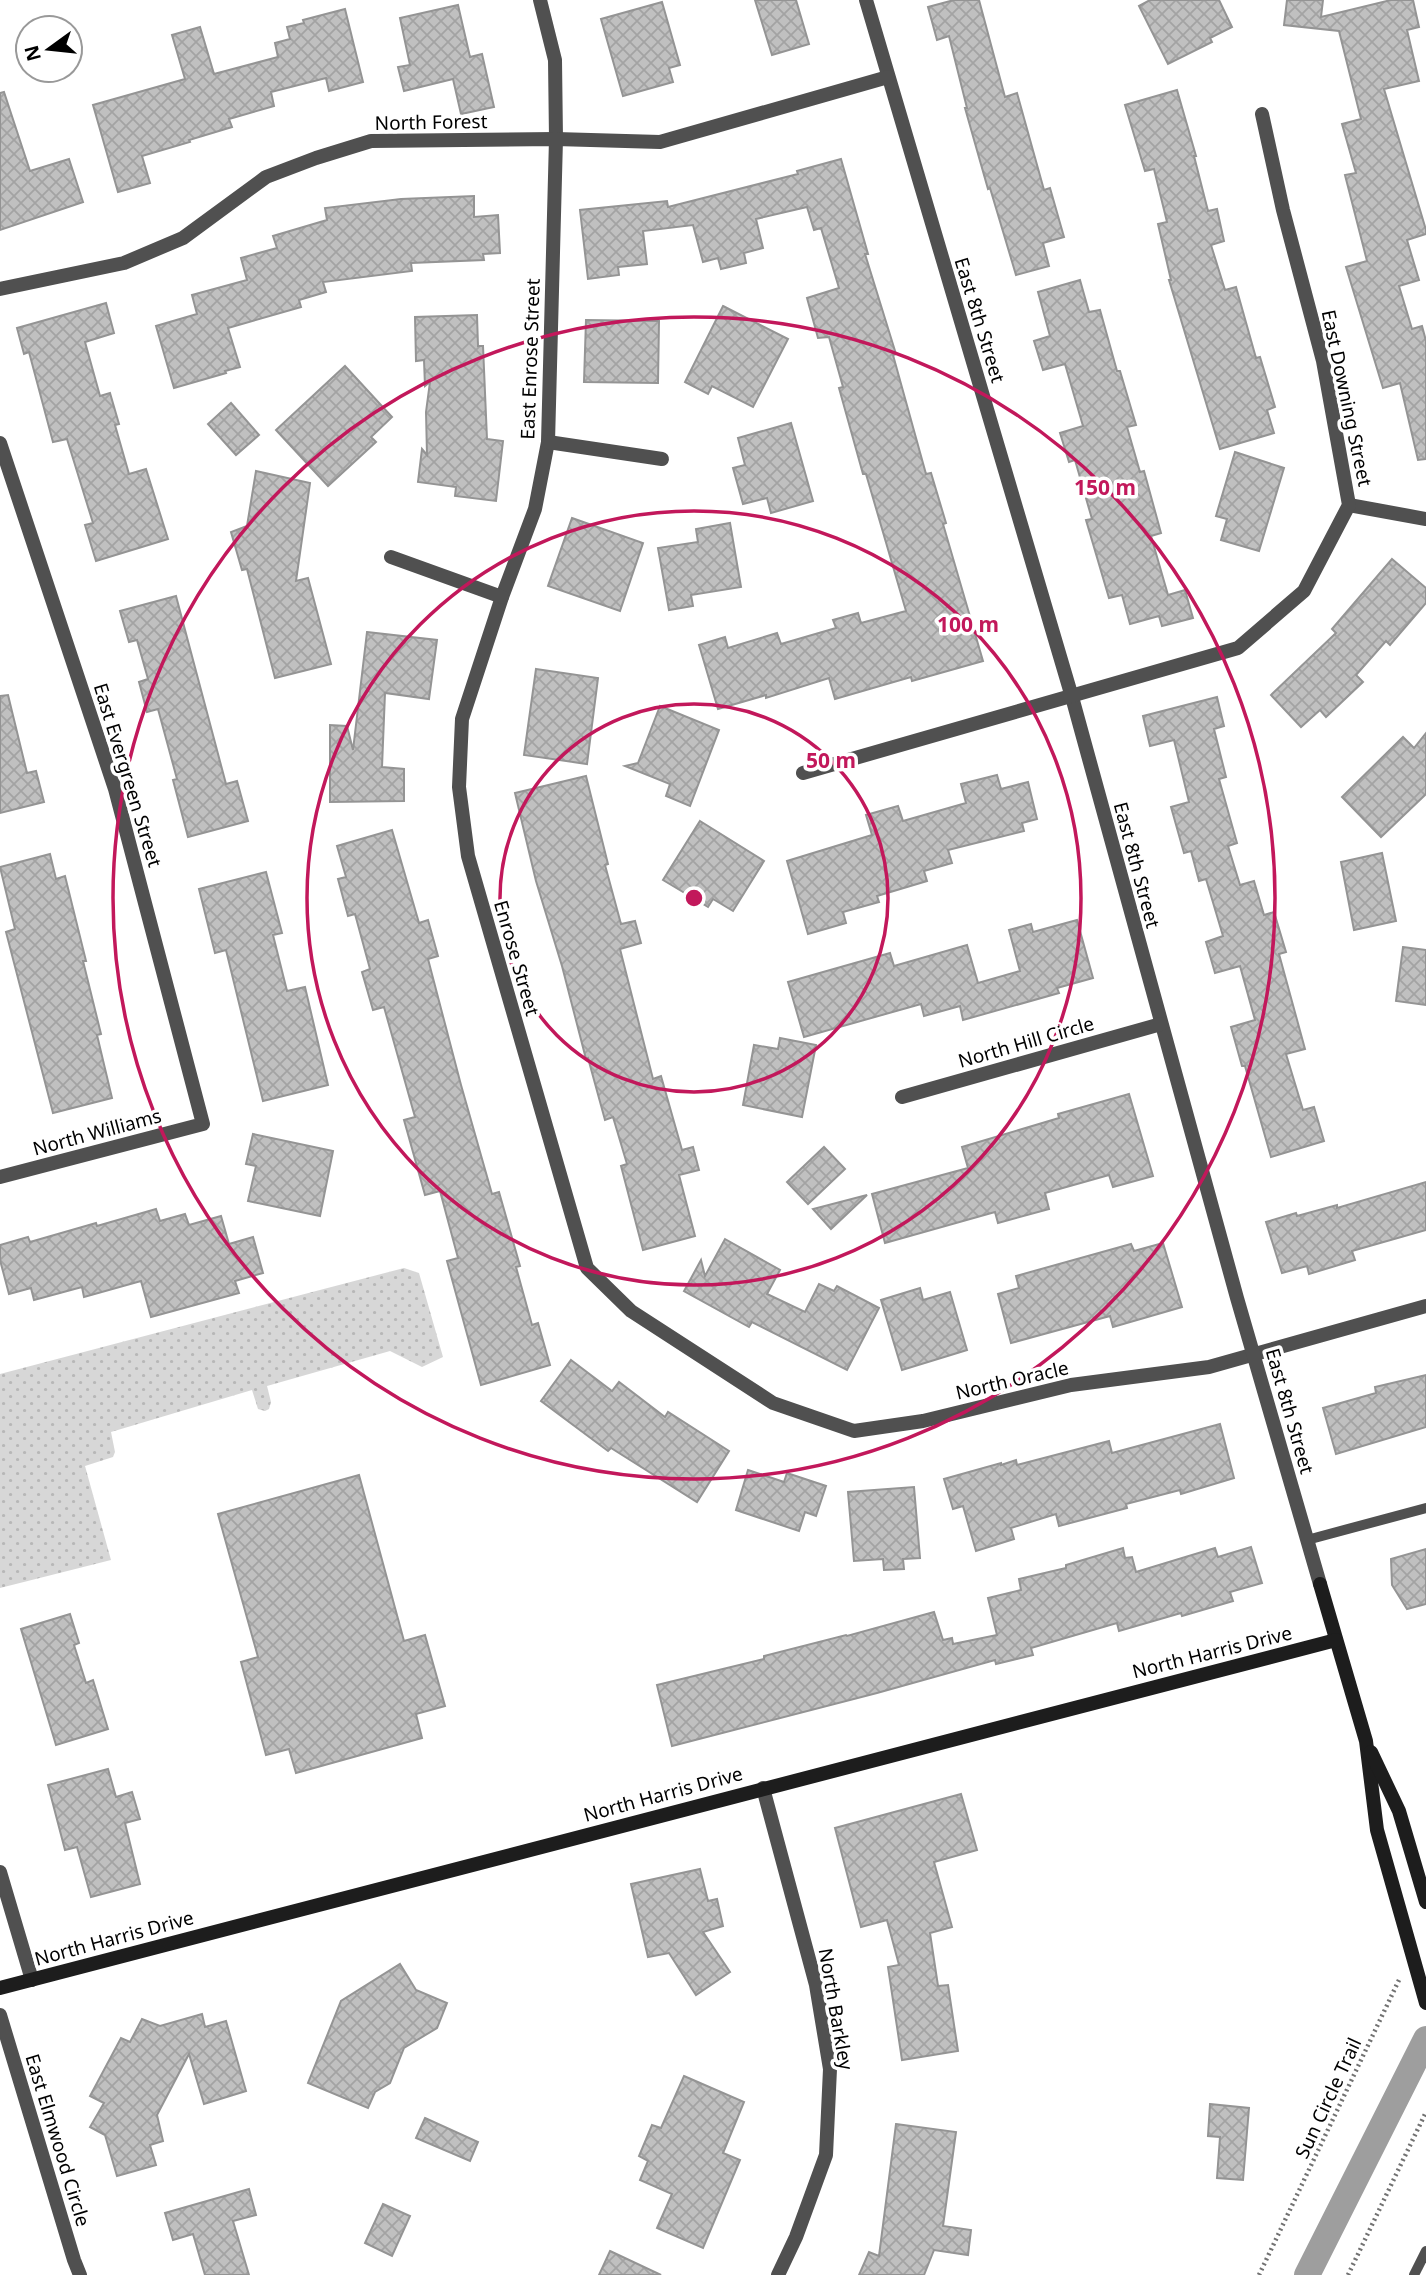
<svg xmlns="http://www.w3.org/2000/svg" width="1426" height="2275" viewBox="0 0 1426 2275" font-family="'Noto Sans',sans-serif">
  <defs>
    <pattern id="grass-dots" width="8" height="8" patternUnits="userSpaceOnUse" patternTransform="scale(1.75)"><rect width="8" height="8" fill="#d7d7d7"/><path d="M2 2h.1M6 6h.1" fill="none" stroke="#b7b7b7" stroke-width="1.8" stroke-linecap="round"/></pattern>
    <pattern id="building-cross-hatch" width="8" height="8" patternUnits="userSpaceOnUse" patternTransform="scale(1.75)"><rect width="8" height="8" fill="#c0c0c0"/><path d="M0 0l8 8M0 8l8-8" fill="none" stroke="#a3a3a3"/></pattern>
  </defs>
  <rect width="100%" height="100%" fill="#fff"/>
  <polygon fill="url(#grass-dots)" points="404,1268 419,1273 443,1357 422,1367 390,1351 267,1386 271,1402 269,1409 265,1411 258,1409 252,1390 111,1432 115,1452 113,1457 85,1466 111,1560 0,1588 0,1374"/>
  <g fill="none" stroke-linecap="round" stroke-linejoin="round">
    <polyline stroke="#9e9e9e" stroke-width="26" points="1307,2275 1426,2039"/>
  </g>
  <g fill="url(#building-cross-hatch)" stroke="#949494" stroke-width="2">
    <polygon points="755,0 796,0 809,44 772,55"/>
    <polygon points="954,0 979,0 1005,97 1017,93 1044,190 1050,188 1064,237 1043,243 1049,266 1016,275 990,188 988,189 965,108 967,108 949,36 937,40 928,7"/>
    <polygon points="1150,0 1219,0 1232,27 1210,38 1212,42 1168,64 1139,6"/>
    <polygon points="1287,0 1323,0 1321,17 1391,0 1413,0 1419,27 1407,30 1419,81 1384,89 1426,230 1426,234 1407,240 1419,280 1399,286 1412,329 1422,326 1426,341 1426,459 1418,460 1400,383 1383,388 1346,267 1367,261 1345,175 1356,173 1342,124 1361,119 1339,31 1284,25"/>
    <polygon points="662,2 680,65 669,68 673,82 623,96 601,19"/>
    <polygon points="458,5 470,57 482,54 494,107 461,114 453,79 404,91 398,67 410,65 400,18"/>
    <polygon points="345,9 363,82 329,91 326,78 271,92 274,106 229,119 232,127 189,140 190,142 142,156 150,183 118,192 93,105 185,79 172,35 200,27 214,74 278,57 275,43 290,39 287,27 304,23 303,20"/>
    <polygon points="1177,90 1196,156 1194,156 1208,211 1217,209 1224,241 1211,245 1225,290 1236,287 1256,358 1260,357 1275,407 1267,410 1274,433 1220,449 1169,280 1171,280 1158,224 1167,222 1154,169 1145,171 1125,105"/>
    <polygon points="4,92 30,171 69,159 83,202 0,230 0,93"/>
    <polygon points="841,159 868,254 865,254 896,354 893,355 926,474 931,473 946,523 943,524 983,661 912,681 911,677 835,699 829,678 766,698 766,695 718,709 699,645 725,637 728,648 777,633 781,644 836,628 833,620 858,613 861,623 906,611 866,474 863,474 839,388 843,387 829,337 818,338 807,298 839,288 821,228 814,230 807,207 756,219 763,248 744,253 746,263 721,269 718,258 703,262 693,225 643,231 647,264 618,267 619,275 588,279 580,210 667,201 668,207 798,174 797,171"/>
    <polygon points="474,196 474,217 498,215 500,253 483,254 484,260 411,263 412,271 323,282 326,292 299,300 301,307 228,328 240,367 225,371 226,373 174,388 156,326 197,314 192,295 247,280 241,258 277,248 273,236 327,220 325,208 401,199"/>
    <polygon points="1080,280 1089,312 1100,310 1117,371 1120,371 1136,425 1127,427 1140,472 1144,471 1161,533 1151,536 1168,595 1185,590 1193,618 1162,626 1159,616 1130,624 1122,595 1109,598 1086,520 1092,519 1075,460 1069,462 1060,433 1083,426 1065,364 1043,370 1034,341 1050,336 1038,292"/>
    <polygon points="106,303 114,333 85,342 100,396 110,393 119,424 115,425 129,474 146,469 168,539 96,561 85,525 93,523 67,439 53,442 29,352 24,354 17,328"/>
    <polygon points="723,306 788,339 753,407 712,386 708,394 685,382"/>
    <polygon points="477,315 478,346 483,346 487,439 503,441 496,501 455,496 456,487 418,482 422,449 427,455 426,412 430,382 425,386 424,360 416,361 415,317"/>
    <polygon points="586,320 659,321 658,383 584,382"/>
    <polygon points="345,366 392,417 371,437 376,442 328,486 276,430"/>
    <polygon points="231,403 259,435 236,455 208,424"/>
    <polygon points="791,423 813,501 771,513 767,498 743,504 733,468 745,465 738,438"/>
    <polygon points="1235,452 1284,468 1259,551 1221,540 1227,519 1216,516"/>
    <polygon points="256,471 310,483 296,581 308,578 331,664 275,678 247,569 242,570 231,532 247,526"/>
    <polygon points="572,518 643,543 620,611 548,586"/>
    <polygon points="730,523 741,587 691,595 693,606 669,610 658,548 698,542 696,529"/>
    <polygon points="1392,559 1426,588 1426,603 1390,645 1386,641 1356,675 1363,682 1326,717 1320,710 1301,727 1271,695 1336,633 1332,629"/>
    <polygon points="176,596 226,784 237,781 248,821 188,837 173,780 177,779 158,709 147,712 139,682 148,679 137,640 129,642 120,611"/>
    <polygon points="367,632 437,640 429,699 385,693 382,767 404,769 404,801 330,802 330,725 347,726 353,750"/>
    <polygon points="536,669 598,678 587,764 524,755"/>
    <polygon points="8,695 27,773 36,771 44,802 0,813 0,696"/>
    <polygon points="1217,697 1224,726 1214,729 1226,777 1219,779 1237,843 1228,846 1240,885 1254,881 1264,915 1274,912 1286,952 1279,954 1305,1049 1286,1054 1303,1110 1314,1107 1324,1141 1271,1157 1245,1066 1242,1066 1231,1027 1255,1020 1240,966 1215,973 1206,942 1223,936 1206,879 1199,881 1191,851 1184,853 1171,807 1189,802 1174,740 1150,746 1143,716"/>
    <polygon points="660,706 719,730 690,806 666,796 670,784 625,766 638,763"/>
    <polygon points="1426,733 1426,794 1381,837 1342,797 1403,737 1414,748"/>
    <polygon points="997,775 1001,789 1028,782 1037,819 1022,823 1024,831 948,850 952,863 924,871 927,881 877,896 879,902 843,912 846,923 808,934 787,861 872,835 866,815 898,806 903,821 966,803 961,784"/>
    <polygon points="586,776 608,864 605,865 621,924 635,921 641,943 620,949 653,1079 661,1076 682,1150 693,1147 699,1170 679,1175 695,1236 643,1250 621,1166 627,1164 613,1117 605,1120 588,1058 586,1059 562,966 536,881 515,793"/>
    <polygon points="700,821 764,861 733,911 713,899 708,907 663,880"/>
    <polygon points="392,830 419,923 428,920 438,956 428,959 461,1085 492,1194 499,1192 520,1266 516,1267 532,1325 538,1323 550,1365 481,1385 447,1261 458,1258 440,1191 425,1195 404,1120 415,1117 384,1007 373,1010 362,972 370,969 355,914 348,916 338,879 346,877 337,846"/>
    <polygon points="1382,853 1396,921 1354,930 1341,862"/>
    <polygon points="50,854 56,879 65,876 86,961 83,961 101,1034 97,1035 112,1098 53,1113 6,932 15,929 0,867"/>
    <polygon points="266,872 282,933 273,935 287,991 305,987 328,1085 263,1101 226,950 215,953 199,889"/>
    <polygon points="1077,920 1093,978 1057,988 1059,993 963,1020 960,1006 924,1016 921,1004 804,1037 788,982 890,953 894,966 967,945 978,983 1020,971 1009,930 1031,924 1033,932"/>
    <polygon points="1403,947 1426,950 1426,1005 1396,1001"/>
    <polygon points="780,1038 816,1045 802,1117 743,1105 754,1045 778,1049"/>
    <polygon points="1129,1094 1153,1176 1113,1187 1109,1175 1045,1193 1049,1209 998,1223 995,1212 885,1243 872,1194 968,1168 962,1147 1059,1118 1058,1114"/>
    <polygon points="253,1134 333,1151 320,1216 248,1201 256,1166 246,1164"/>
    <polygon points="824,1147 845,1169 808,1204 787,1182"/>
    <polygon points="1426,1182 1426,1230 1352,1251 1355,1260 1309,1274 1307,1266 1282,1273 1266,1222 1296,1213 1297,1216 1337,1205 1337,1208"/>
    <polygon points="867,1195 831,1229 813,1209"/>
    <polygon points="156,1209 160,1221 185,1214 189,1225 221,1216 229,1244 253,1237 263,1273 235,1281 239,1293 151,1317 141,1281 84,1297 82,1287 34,1300 31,1288 9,1294 0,1260 0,1245 28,1237 30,1242 96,1223 97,1226"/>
    <polygon points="725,1239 780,1270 767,1294 805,1312 819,1284 834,1291 837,1286 879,1308 847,1370 752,1322 749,1327 684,1291 701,1260 705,1276"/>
    <polygon points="1163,1243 1182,1307 1113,1327 1110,1316 1011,1343 998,1294 1019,1288 1016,1276 1131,1244 1134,1251"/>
    <polygon points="920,1288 923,1300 950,1292 967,1350 902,1370 881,1300"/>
    <polygon points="571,1360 612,1391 619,1382 665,1417 668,1412 729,1451 697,1502 611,1448 608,1451 541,1401"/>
    <polygon points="1426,1375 1426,1427 1336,1454 1323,1408 1376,1393 1375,1387"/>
    <polygon points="1220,1424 1234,1478 1181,1494 1180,1490 1126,1504 1127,1508 1059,1526 1056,1514 1011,1528 1014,1539 976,1551 963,1506 953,1509 944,1479 1001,1463 1001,1465 1016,1460 1017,1465 1109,1441 1112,1453"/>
    <polygon points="748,1470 784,1482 787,1473 826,1486 816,1516 805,1512 799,1531 736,1510"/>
    <polygon points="359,1475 404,1641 425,1635 445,1706 416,1714 422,1738 296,1773 289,1749 266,1755 241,1662 258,1657 218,1514"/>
    <polygon points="914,1487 920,1558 903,1559 904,1569 884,1570 883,1559 854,1561 848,1492"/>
    <polygon points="1251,1547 1262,1583 1230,1592 1233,1601 1182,1616 1181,1613 1119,1631 1117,1623 1031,1648 1033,1655 996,1664 995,1660 877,1693 672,1746 657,1685 764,1659 764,1656 846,1635 847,1636 934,1612 943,1640 952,1638 953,1644 997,1635 988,1598 1021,1590 1019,1579 1066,1568 1066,1565 1123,1548 1125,1558 1132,1557 1136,1572 1215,1548 1218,1557"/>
    <polygon points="1426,1549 1426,1604 1407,1609 1392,1585 1391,1559"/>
    <polygon points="70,1614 79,1643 74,1645 86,1683 93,1680 108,1729 56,1745 21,1629"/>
    <polygon points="108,1769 116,1797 132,1792 140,1819 125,1823 140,1884 91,1897 77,1847 65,1850 48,1785"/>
    <polygon points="961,1794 977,1850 934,1862 952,1927 930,1933 938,1986 948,1985 958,2051 902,2060 888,1967 899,1965 887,1920 861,1927 835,1828"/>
    <polygon points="700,1869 708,1901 717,1899 723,1926 703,1932 730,1972 696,1995 669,1953 648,1957 631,1884"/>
    <polygon points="400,1964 416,1990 447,2003 437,2028 404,2048 390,2083 375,2092 368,2108 308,2083 341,2001"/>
    <polygon points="202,2014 205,2027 226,2021 246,2091 204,2104 189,2054 157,2115 163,2141 150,2145 156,2165 117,2176 105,2135 90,2127 104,2103 90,2096 121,2038 130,2042 142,2019 160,2026"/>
    <polygon points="684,2076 744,2102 723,2153 740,2160 703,2248 657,2228 672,2194 640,2180 648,2161 639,2156 652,2125 661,2128"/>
    <polygon points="1210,2104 1249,2108 1243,2180 1217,2178 1220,2137 1208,2136"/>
    <polygon points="425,2118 478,2142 470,2161 416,2138"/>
    <polygon points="896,2124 956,2132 943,2226 971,2230 968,2255 934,2250 924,2275 859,2275 869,2252 879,2256"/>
    <polygon points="249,2189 256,2215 233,2221 249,2275 205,2275 193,2234 173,2240 165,2213"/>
    <polygon points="383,2204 410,2216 392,2256 365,2243"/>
    <polygon points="610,2251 661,2275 599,2275"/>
  </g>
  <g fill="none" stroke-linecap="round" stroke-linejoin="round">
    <g stroke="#727272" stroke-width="4.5" stroke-dasharray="2 3.5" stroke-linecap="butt">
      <polyline points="1259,2275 1399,1980"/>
      <polyline points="1348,2275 1426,2112"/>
    </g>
    <g stroke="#505050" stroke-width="10">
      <polyline points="1307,1540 1426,1508"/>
      <polyline points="1414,2275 1426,2251"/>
    </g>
    <g stroke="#505050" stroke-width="14">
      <polyline points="540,0 555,60 556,139 548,442 535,509 502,597 462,719 459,787 468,856 587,1268 631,1311 773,1403 854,1431 923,1421 1071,1385 1209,1367 1426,1306"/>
      <polyline points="866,0 1072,697 1237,1298 1320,1584"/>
      <polyline points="0,289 124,263 183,238 266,177 316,158 371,141 556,139 660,142 888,77"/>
      <polyline points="548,442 662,459"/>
      <polyline points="0,443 115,789 203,1124 0,1177"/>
      <polyline points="1349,505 1426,519"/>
      <polyline points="391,557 502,597"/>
      <polyline points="803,773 1238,648 1304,591 1349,505 1323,361 1283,210 1262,114"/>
      <polyline points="902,1097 1161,1024"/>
      <polyline points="763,1788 816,1985 830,2069 826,2155 796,2237 778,2275"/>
      <polyline points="0,1872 32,1980"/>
      <polyline points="0,2015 74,2260 80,2275"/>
    </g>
    <g stroke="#1d1d1d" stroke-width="14">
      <polyline points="1320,1584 1366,1741 1377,1830 1426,2003"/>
      <polyline points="1371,1752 1399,1811 1426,1902"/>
      <polyline points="0,1988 1336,1640"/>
    </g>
  </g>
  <g fill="none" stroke="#c2185b" stroke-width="3.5">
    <circle cx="694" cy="898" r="194"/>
    <circle cx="694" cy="898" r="387"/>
    <circle cx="694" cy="898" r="581"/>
  </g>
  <g text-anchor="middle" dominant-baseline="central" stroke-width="7" stroke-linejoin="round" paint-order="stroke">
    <g font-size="19" fill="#000" stroke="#fff">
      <text transform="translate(431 122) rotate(-1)">North Forest</text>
      <text transform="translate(980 320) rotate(73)">East 8th Street</text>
      <text transform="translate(530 359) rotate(-88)">East Enrose Street</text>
      <text transform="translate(1347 398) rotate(78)">East Downing Street</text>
      <text transform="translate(128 775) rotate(73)">East Evergreen Street</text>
      <text transform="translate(1137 865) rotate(75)">East 8th Street</text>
      <text transform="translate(517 958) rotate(74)">Enrose Street</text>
      <text transform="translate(1026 1042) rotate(-16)">North Hill Circle</text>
      <text transform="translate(97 1132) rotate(-15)">North Williams</text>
      <text transform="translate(1012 1380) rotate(-13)">North Oracle</text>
      <text transform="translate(1290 1411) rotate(74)">East 8th Street</text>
      <text transform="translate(1212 1652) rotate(-14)">North Harris Drive</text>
      <text transform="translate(663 1794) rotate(-15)">North Harris Drive</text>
      <text transform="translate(114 1938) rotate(-15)">North Harris Drive</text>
      <text transform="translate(836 2009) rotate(80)">North Barkley</text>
      <text transform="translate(1328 2098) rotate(-65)">Sun Circle Trail</text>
      <text transform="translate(58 2140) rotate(73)">East Elmwood Circle</text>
    </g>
  </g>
  <circle cx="694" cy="898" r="10" fill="#c2185b" stroke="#fff" stroke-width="3.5"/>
  <g font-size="21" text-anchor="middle" font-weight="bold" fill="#c2185b" stroke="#fff" stroke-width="7" stroke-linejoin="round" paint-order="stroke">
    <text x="1105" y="495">150 m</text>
    <text x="968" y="632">100 m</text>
    <text x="831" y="768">50 m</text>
  </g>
  <g transform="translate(49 49) rotate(255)"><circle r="33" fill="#ffffff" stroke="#999999" stroke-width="2"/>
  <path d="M0-5L12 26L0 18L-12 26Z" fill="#000000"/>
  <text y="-10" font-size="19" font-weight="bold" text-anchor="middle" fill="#000000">N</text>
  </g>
</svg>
